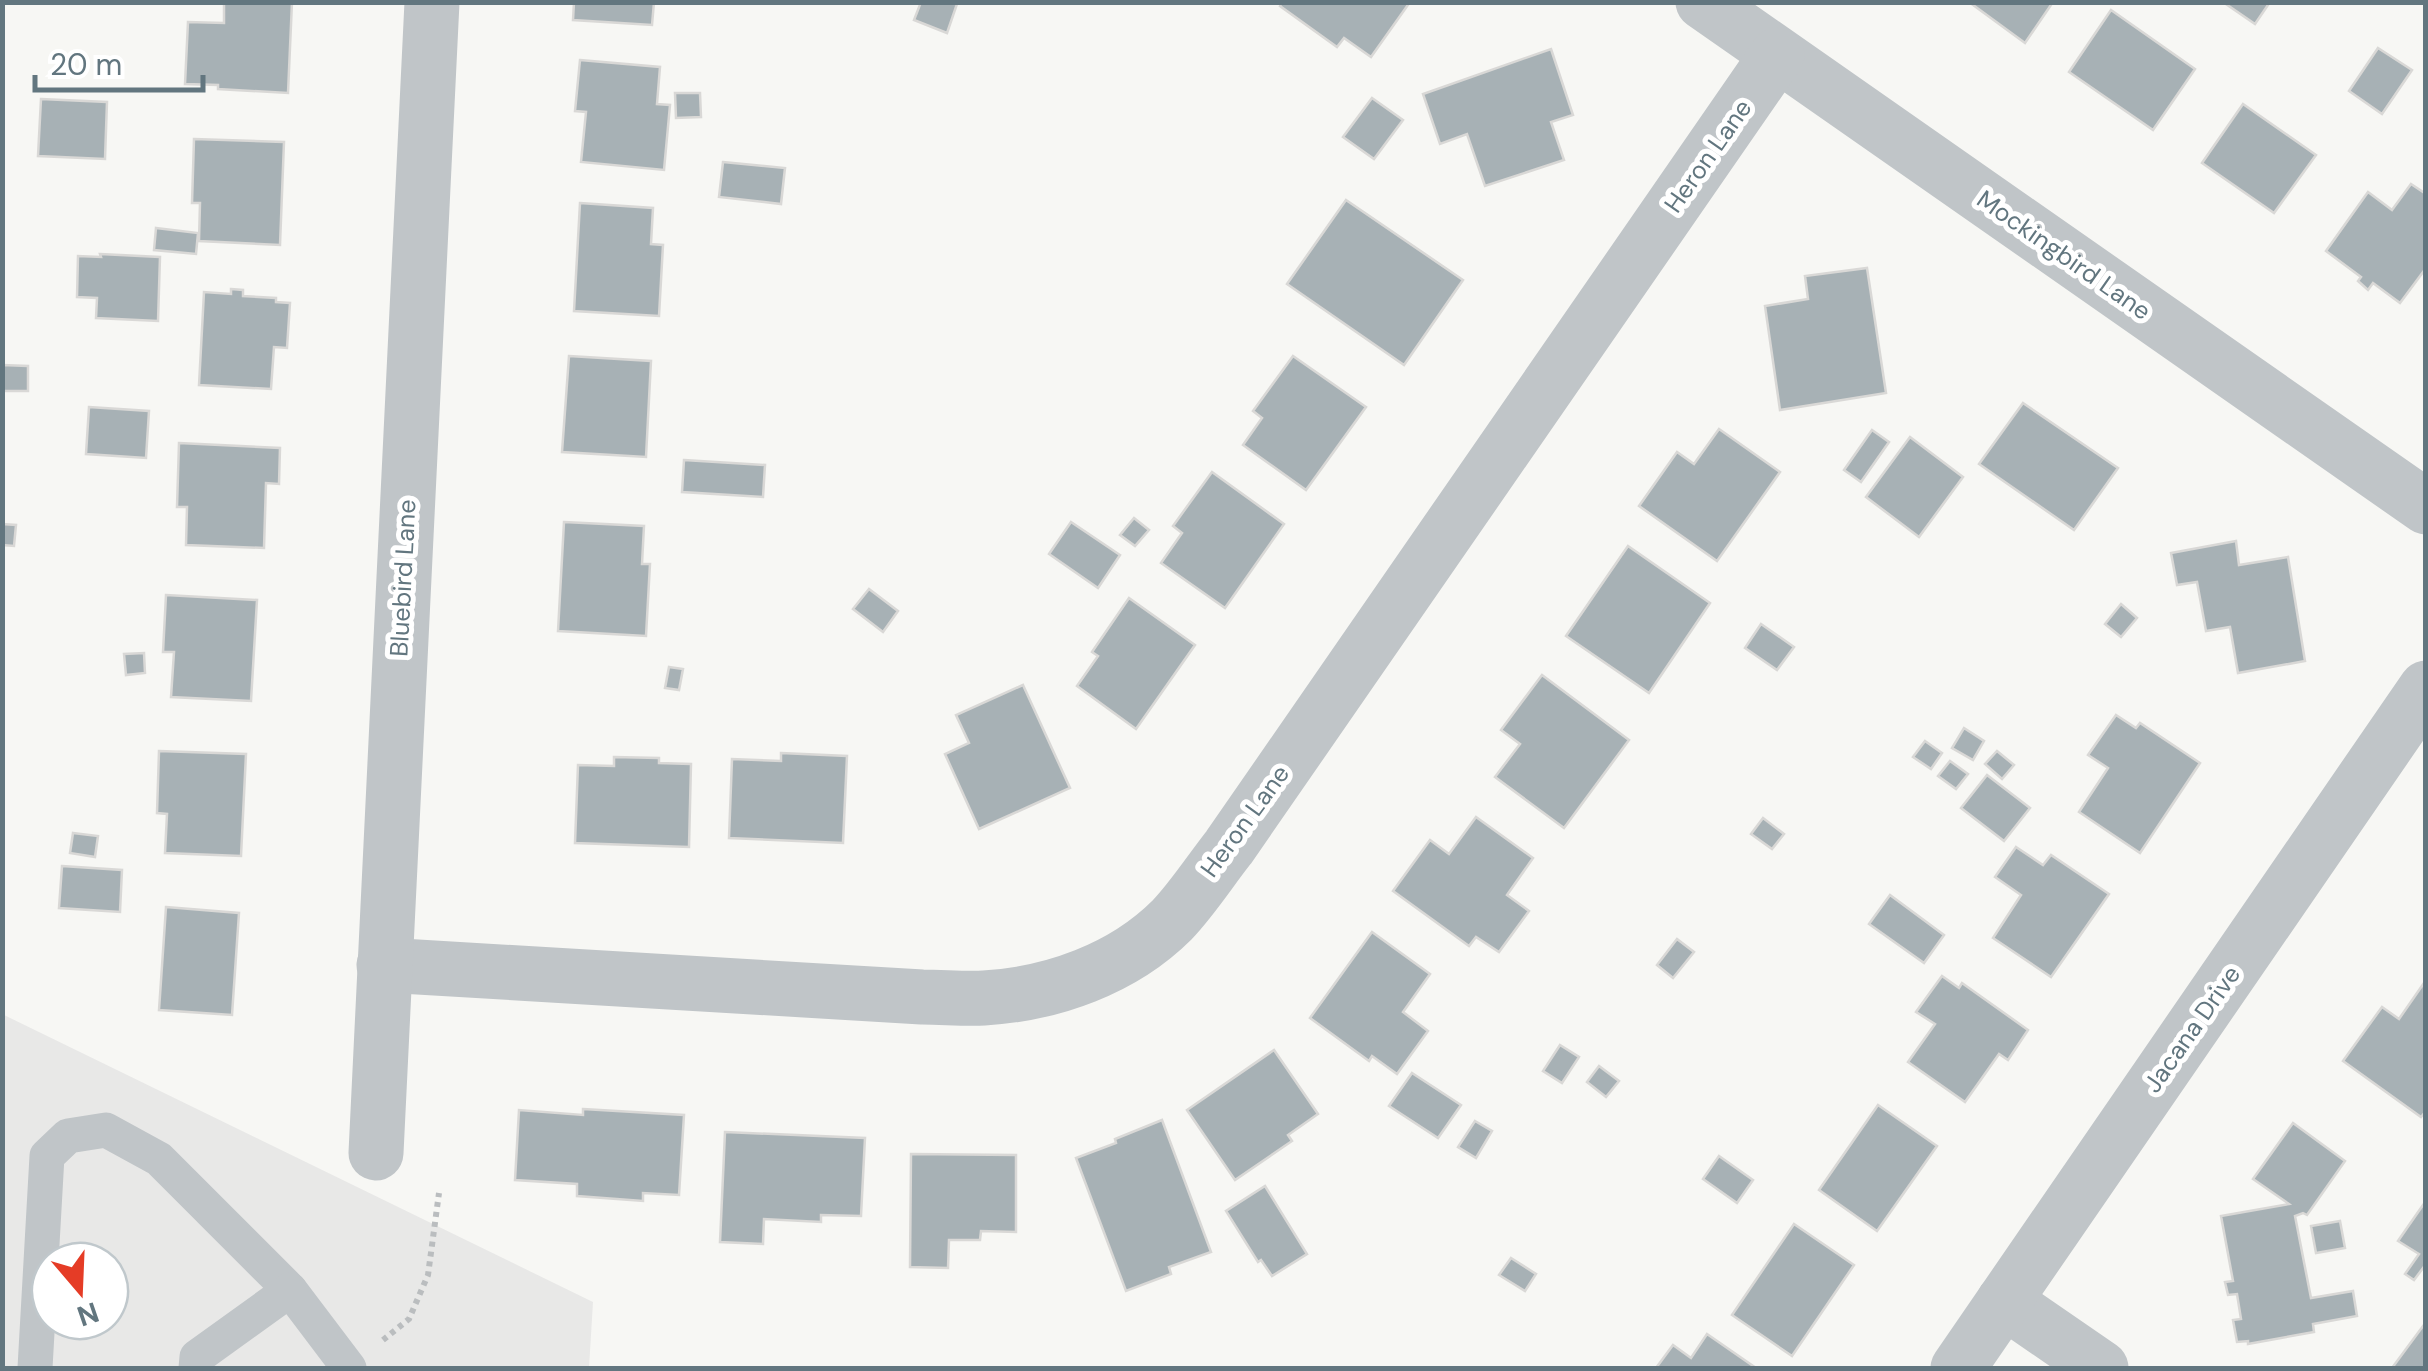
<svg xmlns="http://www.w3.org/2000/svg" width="2428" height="1371" viewBox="0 0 2428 1371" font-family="'DM Sans',sans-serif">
  <rect width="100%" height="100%" fill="#f7f7f4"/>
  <path fill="#e8e8e7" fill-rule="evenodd" d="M 2,1014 L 593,1302 L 589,1368 L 3,1368 ZM 50,1261 L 110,1261 L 110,1321 L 50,1321 Z"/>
  <g fill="#a7b1b5" stroke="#d9d8d6" stroke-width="2.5">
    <polygon points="224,2 292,2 288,93 218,89 218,85 185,84 188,22 224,23"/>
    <polygon points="574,2 654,2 652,25 573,20"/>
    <polygon points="921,2 957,4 947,33 914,20"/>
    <polygon points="1282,2 1410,2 1371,57 1344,38 1337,47 1280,6"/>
    <polygon points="1969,2 2053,2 2025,43"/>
    <polygon points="2223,2 2270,2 2255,24"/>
    <polygon points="2111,10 2195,69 2153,130 2069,72"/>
    <polygon points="2378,48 2412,70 2382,114 2349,91"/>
    <polygon points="1551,49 1573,115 1551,122 1564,160 1485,186 1467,134 1440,144 1423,94"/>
    <polygon points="580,60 660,67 657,104 670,105 664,170 581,162 586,112 575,111"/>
    <polygon points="675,93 700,93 701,117 676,118"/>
    <polygon points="1372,98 1403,120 1374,159 1343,137"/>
    <polygon points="41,99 107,102 105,159 38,156"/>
    <polygon points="2243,104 2316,155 2274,213 2202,163"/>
    <polygon points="194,139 284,142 280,245 199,241 200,203 192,203"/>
    <polygon points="723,162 785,168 781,204 719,197"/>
    <polygon points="2411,184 2426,194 2426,268 2400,303 2373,283 2368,290 2358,281 2361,277 2326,251 2368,192 2392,210"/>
    <polygon points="1346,200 1463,280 1404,365 1287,284"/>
    <polygon points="580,203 653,208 651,244 663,245 659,316 574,311"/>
    <polygon points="156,228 198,233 196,254 154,250"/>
    <polygon points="100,254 160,257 158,321 96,318 97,298 77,297 78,256 101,257"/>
    <polygon points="1867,268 1886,393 1780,410 1765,306 1808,299 1805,276"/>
    <polygon points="231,289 243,290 243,296 276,298 276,302 290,303 287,348 274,347 271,389 199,385 204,292 231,294"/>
    <polygon points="569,356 651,361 646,457 562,452"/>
    <polygon points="1293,356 1366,407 1306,490 1243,445 1262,418 1253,411"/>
    <polygon points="2,365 28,366 28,391 3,391"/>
    <polygon points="2023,403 2118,468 2074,530 1979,464"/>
    <polygon points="89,407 149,411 146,458 86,454"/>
    <polygon points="1719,429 1780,472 1717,561 1639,506 1677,452 1694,464"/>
    <polygon points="1872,430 1889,442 1861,482 1844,470"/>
    <polygon points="1910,437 1963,477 1919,537 1866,497"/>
    <polygon points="179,443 280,448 279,484 266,483 264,548 186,545 187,507 177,507"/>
    <polygon points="684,460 765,465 763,497 682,492"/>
    <polygon points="1212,472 1284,524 1225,608 1161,563 1182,533 1173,526"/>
    <polygon points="1134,518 1149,530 1135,546 1120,535"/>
    <polygon points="564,522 644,526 642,564 650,564 646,636 558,631"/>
    <polygon points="1071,522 1120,555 1098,588 1049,554"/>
    <polygon points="2,524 16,525 14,546 2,545"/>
    <polygon points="2236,541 2239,565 2288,557 2305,661 2238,673 2230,627 2206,631 2197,582 2177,585 2171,553"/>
    <polygon points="1628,546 1710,603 1649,693 1566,636"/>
    <polygon points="869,589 898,611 883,632 853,609"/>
    <polygon points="166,595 257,600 251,701 171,697 174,652 163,652"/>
    <polygon points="1129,598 1195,645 1136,729 1077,686 1098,656 1092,652"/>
    <polygon points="2121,604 2137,618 2121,637 2105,624"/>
    <polygon points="1761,624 1794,647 1777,670 1745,648"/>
    <polygon points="144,653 145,673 126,675 124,654"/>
    <polygon points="669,667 683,669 679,690 665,688"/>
    <polygon points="1542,675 1629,740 1564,828 1495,777 1520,744 1501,730"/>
    <polygon points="1023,685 1070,788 979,829 945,754 969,743 956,715"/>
    <polygon points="2116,715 2136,728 2140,723 2200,763 2140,853 2079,812 2108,768 2088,755"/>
    <polygon points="1964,728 1984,741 1973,760 1952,748"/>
    <polygon points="1925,741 1942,753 1931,769 1913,757"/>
    <polygon points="159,751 246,754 241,856 165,853 167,814 157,813"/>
    <polygon points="1997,751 2014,765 2002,779 1985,764"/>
    <polygon points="781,753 847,756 843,843 729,838 732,759 781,761"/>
    <polygon points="614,757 659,758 659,763 691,764 689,847 575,843 578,765 614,766"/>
    <polygon points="1950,761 1968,774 1956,789 1938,776"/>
    <polygon points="1987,775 2030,808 2004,841 1961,808"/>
    <polygon points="1476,817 1533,858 1507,895 1529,911 1499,952 1476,937 1469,946 1393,891 1430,840 1449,854"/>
    <polygon points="1763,818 1784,834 1772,849 1751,834"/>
    <polygon points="73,833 98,836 95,857 70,853"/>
    <polygon points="2016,847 2043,865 2051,855 2109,894 2051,977 1993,938 2021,895 1995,877"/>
    <polygon points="62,866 122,870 120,912 59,908"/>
    <polygon points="1890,895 1944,935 1924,963 1869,924"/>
    <polygon points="166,907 239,913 232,1015 159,1010"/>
    <polygon points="1372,932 1430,974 1403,1012 1428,1031 1397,1074 1372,1056 1369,1061 1310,1018"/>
    <polygon points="1677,939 1694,952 1673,978 1657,965"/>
    <polygon points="1942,976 1959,988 1962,983 2028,1030 2008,1060 1999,1054 1965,1102 1908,1062 1935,1024 1916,1012"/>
    <polygon points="2424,983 2426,1111 2421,1117 2343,1061 2382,1007 2399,1019"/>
    <polygon points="1560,1045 1579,1057 1562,1083 1543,1071"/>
    <polygon points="1274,1050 1318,1114 1288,1135 1292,1141 1235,1180 1187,1110"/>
    <polygon points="1599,1066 1619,1081 1606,1097 1587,1082"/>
    <polygon points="1412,1073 1461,1105 1438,1138 1389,1106"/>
    <polygon points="1878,1105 1937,1146 1877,1231 1819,1190"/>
    <polygon points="583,1109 684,1115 679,1195 643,1193 643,1201 577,1196 577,1184 515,1180 519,1110 583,1115"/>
    <polygon points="1162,1120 1211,1252 1169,1267 1171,1274 1126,1291 1076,1158 1116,1143 1115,1139"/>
    <polygon points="1475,1121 1492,1131 1476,1158 1458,1147"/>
    <polygon points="2293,1123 2345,1161 2307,1215 2303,1213 2295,1216 2311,1298 2353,1291 2357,1316 2313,1324 2314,1332 2248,1344 2248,1341 2237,1342 2233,1320 2241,1319 2237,1294 2228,1295 2225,1282 2233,1281 2221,1216 2289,1204 2253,1179"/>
    <polygon points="725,1132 865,1138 861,1216 821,1215 821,1222 764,1219 763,1244 720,1242"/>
    <polygon points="911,1154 1016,1155 1016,1232 981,1231 980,1240 949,1240 948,1268 910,1267"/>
    <polygon points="1719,1156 1753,1180 1737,1203 1703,1179"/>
    <polygon points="1265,1186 1307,1254 1272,1276 1261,1260 1258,1262 1226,1211"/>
    <polygon points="2423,1205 2426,1207 2426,1264 2414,1280 2405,1274 2419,1254 2398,1241"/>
    <polygon points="2340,1221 2345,1248 2316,1253 2311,1226"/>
    <polygon points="1794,1224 1854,1265 1792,1356 1732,1315"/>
    <polygon points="1511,1258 1536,1274 1525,1291 1499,1275"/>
    <polygon points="2426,1322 2426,1368 2392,1368"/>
    <polygon points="1707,1334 1756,1368 1656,1368 1673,1345 1691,1358"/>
  </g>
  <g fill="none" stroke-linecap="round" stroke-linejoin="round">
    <polyline stroke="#babdbf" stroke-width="6" stroke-dasharray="5 5" stroke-linecap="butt" points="383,1340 409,1319 428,1275 439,1193"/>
    <g stroke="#c0c5c8" stroke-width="35">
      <polyline points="35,1368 47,1156 68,1136 106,1130 159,1159 290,1290"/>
      <polyline points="196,1368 197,1357 290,1290 349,1368"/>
    </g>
    <g stroke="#c0c5c8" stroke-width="55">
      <polyline points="1703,2 2426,507"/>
      <path d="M 384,965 L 922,997 C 943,997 964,999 984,998 C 1052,994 1123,969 1172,920 C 1193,898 1210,871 1229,847 L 1777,55"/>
      <polyline points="376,1153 432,2"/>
      <polyline points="2004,1301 2101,1368"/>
      <polyline points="1958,1368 2426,688"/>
    </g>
  </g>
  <g text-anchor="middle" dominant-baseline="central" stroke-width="10" stroke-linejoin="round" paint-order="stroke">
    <g font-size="25" fill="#62767f" stroke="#fff">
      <text transform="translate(1708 156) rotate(-55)">Heron Lane</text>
      <text transform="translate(2064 255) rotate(35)">Mockingbird Lane</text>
      <text transform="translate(403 578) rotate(-87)">Bluebird Lane</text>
      <text transform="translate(1245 821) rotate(-54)">Heron Lane</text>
      <text transform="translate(2192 1029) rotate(-55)">Jacana Drive</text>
    </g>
  </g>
  <rect width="2428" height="1371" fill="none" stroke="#62767f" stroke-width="10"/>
  <g transform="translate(80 1291) rotate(161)"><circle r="48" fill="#ffffff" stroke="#c0c8cc" stroke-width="2.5"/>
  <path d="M0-8L18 38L0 25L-18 38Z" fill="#e53c26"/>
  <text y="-15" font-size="28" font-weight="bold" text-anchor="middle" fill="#62767f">N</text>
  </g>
  <path d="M35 75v15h168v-15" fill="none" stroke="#62767f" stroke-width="5"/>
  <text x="50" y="75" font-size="30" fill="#62767f" stroke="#ffffff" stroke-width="8" paint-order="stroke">20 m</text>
</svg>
